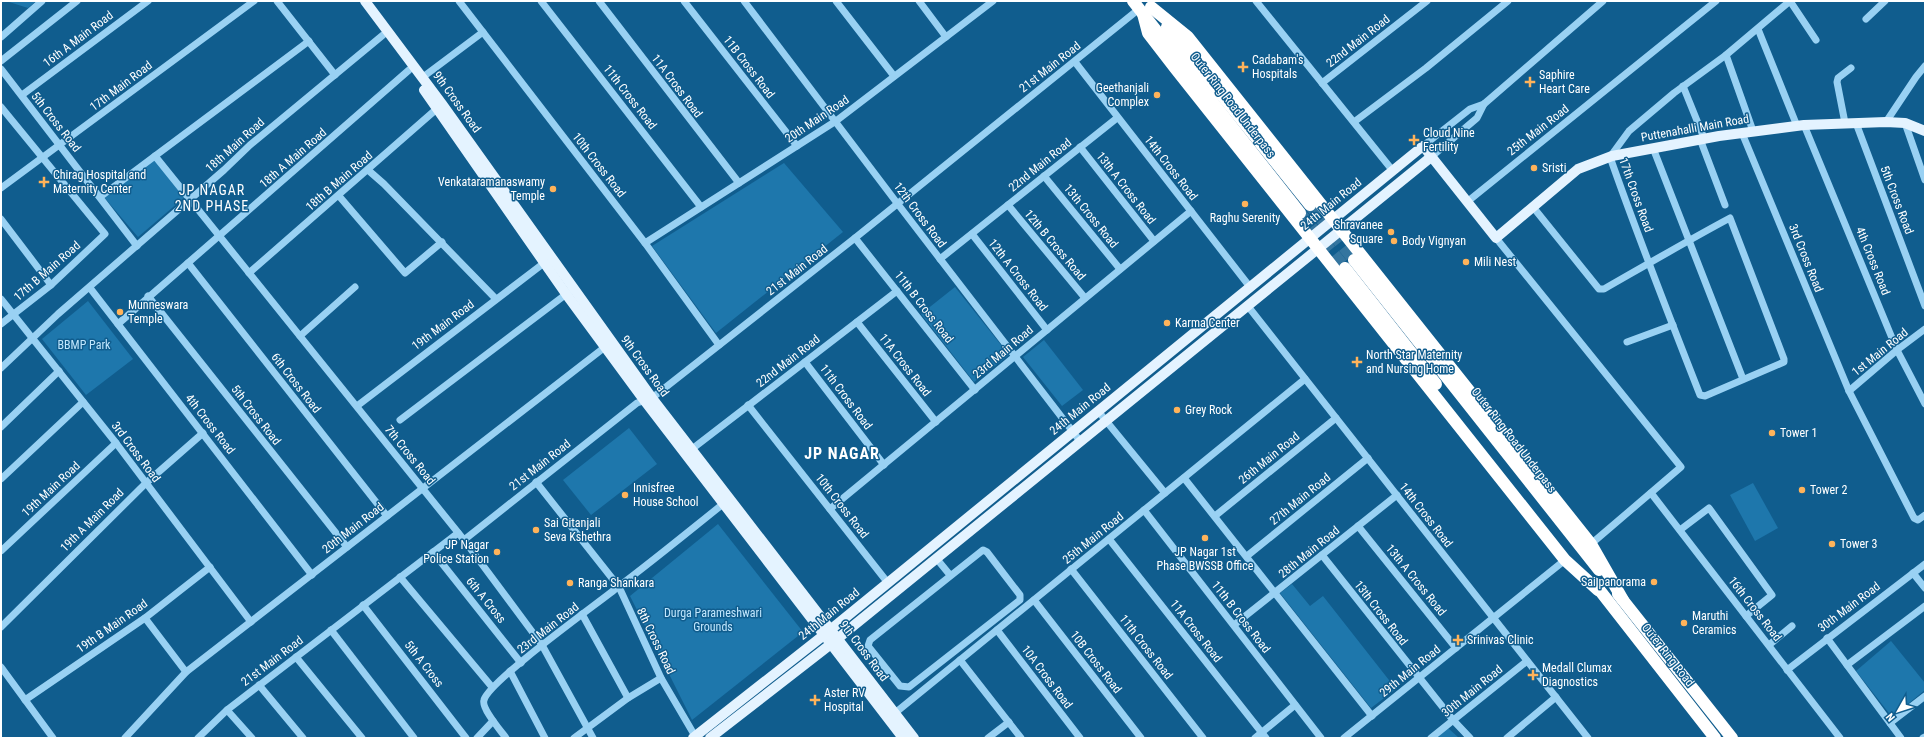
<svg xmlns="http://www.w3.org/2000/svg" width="1926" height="739" viewBox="0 0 1926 739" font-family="'Roboto Condensed',sans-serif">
  <rect width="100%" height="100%" fill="#105d8e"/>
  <g fill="#1e77ac">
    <polygon points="6,1 36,1 28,8"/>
    <polygon points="151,155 186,196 138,237 103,196"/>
    <polygon points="784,163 843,232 716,333 652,246"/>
    <polygon points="955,287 1009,355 974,382 921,314"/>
    <polygon points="88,301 133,359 86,395 42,339"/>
    <polygon points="1044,340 1083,390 1062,406 1023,357"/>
    <polygon points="629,428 657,464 591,515 563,480"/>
    <polygon points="1753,483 1778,528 1755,541 1730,495"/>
    <polygon points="718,524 803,632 692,720 630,596"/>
    <polygon points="1292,584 1310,606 1323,596 1396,689 1371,708 1280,593"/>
    <polygon points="1891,641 1925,683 1925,690 1892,717 1856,671"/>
    <polygon points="1448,728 1459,738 1436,738"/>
  </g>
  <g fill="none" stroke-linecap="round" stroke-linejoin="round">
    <g stroke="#34759f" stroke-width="12" stroke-dasharray="12 6" stroke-linecap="butt">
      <polyline points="1310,205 1354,260"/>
      <polyline points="1300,213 1345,268"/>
    </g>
    <g stroke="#99d1f3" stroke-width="7">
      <polyline points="277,1 335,75"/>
      <polyline points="459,1 645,243 719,345"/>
      <polyline points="541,1 701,207"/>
      <polyline points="599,1 739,183"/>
      <polyline points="684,1 797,146"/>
      <polyline points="744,1 897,203 1080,441"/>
      <polyline points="836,1 894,76"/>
      <polyline points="919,1 946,37"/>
      <polyline points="1256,1 1393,171"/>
      <polyline points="1790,1 1816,40"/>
      <polyline points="1866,19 1885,1"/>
      <polyline points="1758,29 1797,126"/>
      <polyline points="1,37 42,1"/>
      <polyline points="1726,55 1753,131"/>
      <polyline points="1,61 77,1"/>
      <polyline points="1075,62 1250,287"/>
      <polyline points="1,69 137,246"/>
      <polyline points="423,77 483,32"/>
      <polyline points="1322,83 1427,1"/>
      <polyline points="1683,86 1704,138"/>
      <polyline points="22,95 148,1"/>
      <polyline points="1,107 105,234 51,285 1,324"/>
      <polyline points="1354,122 1426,68 1508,1"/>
      <polyline points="1886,122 1916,77 1925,66"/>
      <polyline points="1845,123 1837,82 1838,78 1851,68"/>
      <polyline points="1856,123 1925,306"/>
      <polyline points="1905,123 1925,180"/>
      <polyline points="1804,125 1897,350 1925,404"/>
      <polyline points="1742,133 1849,391 1914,518 1918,520 1925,515"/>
      <polyline points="1700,139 1725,205"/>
      <polyline points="1423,146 1470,109 1484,104 1603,1"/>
      <polyline points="1080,147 1154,241"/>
      <polyline points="1653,148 1743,379"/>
      <polyline points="155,156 464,540 542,645 593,738"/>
      <polyline points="1431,157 1477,118 1484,104"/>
      <polyline points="368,170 384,184 496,299"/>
      <polyline points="1044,176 1120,269"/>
      <polyline points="1,188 254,1"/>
      <polyline points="339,196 405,273 442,242"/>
      <polyline points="100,197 309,41"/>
      <polyline points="1467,202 1716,1"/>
      <polyline points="1008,205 1085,298"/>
      <path d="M 1533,207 L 1599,289 L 1604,289 C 1646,265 1687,241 1730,218 L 1784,359 L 1784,362 L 1705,396 L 1700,395 C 1669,316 1638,237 1610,157 L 1629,131 L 1674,93 L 1726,55 L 1790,1"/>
      <polyline points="1,219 51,285"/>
      <polyline points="972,234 1047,330"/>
      <polyline points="855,238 975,390"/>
      <polyline points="1496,238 1681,467 1591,544"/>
      <polyline points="645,243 836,121 993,1"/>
      <polyline points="940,259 1117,118"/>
      <polyline points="188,263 387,516"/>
      <polyline points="249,273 440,106"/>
      <polyline points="90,288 312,575"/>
      <polyline points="148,296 347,547"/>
      <polyline points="1,299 116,443 251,622"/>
      <polyline points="1247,305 1588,738"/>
      <polyline points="857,322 936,422"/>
      <polyline points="118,324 409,70"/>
      <polyline points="300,336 355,287"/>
      <polyline points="1627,342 1673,325"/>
      <polyline points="805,362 884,465"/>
      <polyline points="1,368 58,314 224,170 250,145 383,35"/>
      <polyline points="1849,391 1897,350 1925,329"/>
      <polyline points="748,405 888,583"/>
      <polyline points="357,406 544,263"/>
      <polyline points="1098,411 1165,493"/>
      <polyline points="400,420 569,292"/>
      <polyline points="1,427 59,371"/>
      <polyline points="692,449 897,291"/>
      <polyline points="1184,478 1372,716"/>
      <polyline points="1,479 83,402"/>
      <polyline points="536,482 619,587 661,678 695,736"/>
      <polyline points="1651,493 1840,738"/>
      <polyline points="830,509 1191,211"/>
      <polyline points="1144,510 1321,738"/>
      <polyline points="1215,516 1336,418"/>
      <polyline points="1358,526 1456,648"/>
      <polyline points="1680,530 1709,508 1772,595 1746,616"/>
      <polyline points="1109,539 1266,738"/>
      <polyline points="464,540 637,403 652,398 855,238 1139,9"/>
      <polygon points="983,550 987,552 1020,595 1020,600 909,687 900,686 868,646 870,640"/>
      <polyline points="1,551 116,443"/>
      <polyline points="433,552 521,663"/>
      <polyline points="1322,555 1453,720 1470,738"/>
      <polyline points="1247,556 1368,458"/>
      <polyline points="936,558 950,575"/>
      <polyline points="1071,569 1203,738"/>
      <polyline points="1913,573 1925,588"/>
      <polyline points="400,577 492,687"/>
      <polyline points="1034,600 1141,738"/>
      <polyline points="363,605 466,738"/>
      <polyline points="582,614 628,698"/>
      <polyline points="145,618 186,672"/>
      <polyline points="1234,625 1397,495"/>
      <polyline points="1,627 146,483 203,433"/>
      <polyline points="331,630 414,738"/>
      <polyline points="997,630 1080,738"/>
      <polyline points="1827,638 1901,738"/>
      <polyline points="1769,645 1792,626"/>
      <polyline points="296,657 362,738"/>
      <polyline points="960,660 1021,738"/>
      <polyline points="1847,665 1925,606"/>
      <polyline points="1,667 53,738"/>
      <polyline points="1787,670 1925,564"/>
      <polyline points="510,671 545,738"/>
      <polyline points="259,685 303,738"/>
      <polyline points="25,700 145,618 210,567"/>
      <polyline points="227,710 252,738"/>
      <polyline points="895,713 1305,379"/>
      <polyline points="1890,723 1925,696"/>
      <polyline points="125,738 186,672 605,347"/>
      <polyline points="198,738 227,710 458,533"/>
      <polyline points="477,738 493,721"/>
      <path d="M 506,738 C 501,731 481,708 484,700 C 489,681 597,604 618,587 C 654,560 688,532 723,504"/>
      <polyline points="574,738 628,698 661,678"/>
      <polyline points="988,738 1009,722"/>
      <polyline points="1255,738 1295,705"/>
      <polyline points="1344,738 1565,560"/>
      <polyline points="1431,738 1527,661"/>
      <polyline points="1507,738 1556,697"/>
      <polyline points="1923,738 1925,737"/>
    </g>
    <g stroke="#e4f3ff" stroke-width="10">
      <polyline points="365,1 442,104 652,398 914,738"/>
      <polyline points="424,90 566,294 644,400 903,738"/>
      <polyline points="693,738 824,635 1423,146 1496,238 1578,169 1612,156 1719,136 1804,125 1886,122 1905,123 1925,131"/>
      <polyline points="710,738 831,644 1431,157"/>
    </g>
    <g stroke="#fff" stroke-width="12">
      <polyline points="1133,1 1300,213"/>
      <polyline points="1151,7 1188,37 1591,544 1623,600"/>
      <polyline points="1143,14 1148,33 1175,68 1565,560 1598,590"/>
      <polyline points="1167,27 1310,205"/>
      <polyline points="1354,260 1599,570"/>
      <polyline points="1345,268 1436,384"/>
      <polyline points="1594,583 1715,738"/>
      <polyline points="1618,594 1732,738"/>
    </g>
  </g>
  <g fill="#ffb35a" stroke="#105d8e" stroke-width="1.5">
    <path d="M1241 61h4v4h4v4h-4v4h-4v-4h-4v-4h4z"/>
    <path d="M1528 76h4v4h4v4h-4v4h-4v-4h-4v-4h4z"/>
    <circle cx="1157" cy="95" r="4"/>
    <path d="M1412 134h4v4h4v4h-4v4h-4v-4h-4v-4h4z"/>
    <circle cx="1534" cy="168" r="4"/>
    <path d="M42 176h4v4h4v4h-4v4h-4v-4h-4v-4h4z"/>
    <circle cx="553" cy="189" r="4"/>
    <circle cx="1245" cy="204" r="4"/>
    <circle cx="1391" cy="232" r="4"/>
    <circle cx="1394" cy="241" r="4"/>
    <circle cx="1466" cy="262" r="4"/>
    <circle cx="120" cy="312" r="4"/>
    <circle cx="1167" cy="323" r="4"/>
    <path d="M1355 356h4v4h4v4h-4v4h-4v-4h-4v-4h4z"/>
    <circle cx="1177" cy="410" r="4"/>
    <circle cx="1772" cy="433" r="4"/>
    <circle cx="1802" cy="490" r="4"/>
    <circle cx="625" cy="495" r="4"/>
    <circle cx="536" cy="530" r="4"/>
    <circle cx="1205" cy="538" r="4"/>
    <circle cx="1832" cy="544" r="4"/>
    <circle cx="497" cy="552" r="4"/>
    <circle cx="1654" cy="582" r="4"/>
    <circle cx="570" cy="583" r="4"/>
    <circle cx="1684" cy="623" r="4"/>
    <path d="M1456 634h4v4h4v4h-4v4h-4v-4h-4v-4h4z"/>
    <path d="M1531 669h4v4h4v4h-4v4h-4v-4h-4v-4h4z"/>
    <path d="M813 694h4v4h4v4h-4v4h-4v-4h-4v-4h4z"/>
  </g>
  <g text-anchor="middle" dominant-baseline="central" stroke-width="3" stroke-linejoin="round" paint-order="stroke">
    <g font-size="12" fill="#fff" stroke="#105d8e">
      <text transform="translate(78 39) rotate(-37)">16th A Main Road</text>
      <text transform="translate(1358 41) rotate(-38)">22nd Main Road</text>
      <text transform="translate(749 67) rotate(52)">11B Cross Road</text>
      <text transform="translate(1050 67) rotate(-38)">21st Main Road</text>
      <text transform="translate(121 86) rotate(-37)">17th Main Road</text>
      <text transform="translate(677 86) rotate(53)">11A Cross Road</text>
      <text transform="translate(630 97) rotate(52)">11th Cross Road</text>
      <text transform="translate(457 102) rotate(54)">9th Cross Road</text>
      <text transform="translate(1233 105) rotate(52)">Outer Ring Road Underpass</text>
      <text transform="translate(817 119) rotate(-34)">20th Main Road</text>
      <text transform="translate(56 122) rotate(52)">5th Cross Road</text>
      <text transform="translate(1695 128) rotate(-10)">Puttenahalli Main Road</text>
      <text transform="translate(1538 130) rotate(-38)">25th Main Road</text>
      <text transform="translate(235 145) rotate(-42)">18th Main Road</text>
      <text transform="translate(293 158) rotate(-41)">18th A Main Road</text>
      <text transform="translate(599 165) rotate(52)">10th Cross Road</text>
      <text transform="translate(1040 165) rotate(-39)">22nd Main Road</text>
      <text transform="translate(1171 168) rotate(52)">14th Cross Road</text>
      <text transform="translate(339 181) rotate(-41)">18th B Main Road</text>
      <text transform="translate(1126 188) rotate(52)">13th A Cross Road</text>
      <text transform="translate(1636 195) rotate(70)">17th Cross Road</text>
      <text transform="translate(1897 200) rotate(69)">5th Cross Road</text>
      <text transform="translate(1331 204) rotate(-39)">24th Main Road</text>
      <text transform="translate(920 215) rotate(53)">12th Cross Road</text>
      <text transform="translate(1091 216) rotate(51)">13th Cross Road</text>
      <text transform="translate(1055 245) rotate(50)">12th B Cross Road</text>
      <text transform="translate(1806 258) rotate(68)">3rd Cross Road</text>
      <text transform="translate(1873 261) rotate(68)">4th Cross Road</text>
      <text transform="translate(797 270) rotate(-38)">21st Main Road</text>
      <text transform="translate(47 271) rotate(-41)">17th B Main Road</text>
      <text transform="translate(1018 275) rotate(52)">12th A Cross Road</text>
      <text transform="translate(924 307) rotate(52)">11th B Cross Road</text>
      <text transform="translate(443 325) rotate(-37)">19th Main Road</text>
      <text transform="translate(1003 352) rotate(-40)">23rd Main Road</text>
      <text transform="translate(1880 352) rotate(-39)">1st Main Road</text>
      <text transform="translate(788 361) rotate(-38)">22nd Main Road</text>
      <text transform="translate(905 365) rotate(52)">11A Cross Road</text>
      <text transform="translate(645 366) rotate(54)">9th Cross Road</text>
      <text transform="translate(296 383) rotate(52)">6th Cross Road</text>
      <text transform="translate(846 397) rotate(53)">11th Cross Road</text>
      <text transform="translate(1080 409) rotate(-39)">24th Main Road</text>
      <text transform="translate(256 415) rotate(52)">5th Cross Road</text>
      <text transform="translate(210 424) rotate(52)">4th Cross Road</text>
      <text transform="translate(1514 440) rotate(52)">Outer Ring Road Underpass</text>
      <text transform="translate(136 452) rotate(53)">3rd Cross Road</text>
      <text transform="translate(410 455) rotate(51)">7th Cross Road</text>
      <text transform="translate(1269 458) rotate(-39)">26th Main Road</text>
      <text transform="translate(540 465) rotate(-38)">21st Main Road</text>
      <text transform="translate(51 489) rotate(-43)">19th Main Road</text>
      <text transform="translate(1300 499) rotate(-39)">27th Main Road</text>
      <text transform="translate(842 506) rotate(52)">10th Cross Road</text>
      <text transform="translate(1426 515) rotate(52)">14th Cross Road</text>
      <text transform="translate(92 520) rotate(-45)">19th A Main Road</text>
      <text transform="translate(353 528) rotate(-38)">20th Main Road</text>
      <text transform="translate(1093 538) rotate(-39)">25th Main Road</text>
      <text transform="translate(1309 552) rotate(-39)">28th Main Road</text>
      <text transform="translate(1416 580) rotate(51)">13th A Cross Road</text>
      <text transform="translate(486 600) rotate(51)">6th A Cross</text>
      <text transform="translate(1849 607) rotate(-37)">30th Main Road</text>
      <text transform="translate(1755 609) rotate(52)">16th Cross Road</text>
      <text transform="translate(1381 613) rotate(52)">13th Cross Road</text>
      <text transform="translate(829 614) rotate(-39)">24th Main Road</text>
      <text transform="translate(1241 617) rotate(52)">11th B Cross Road</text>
      <text transform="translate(112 626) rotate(-35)">19th B Main Road</text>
      <text transform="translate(548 628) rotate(-38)">23rd Main Road</text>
      <text transform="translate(1196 631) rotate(52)">11A Cross Road</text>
      <text transform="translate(656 641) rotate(64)">8th Cross Road</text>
      <text transform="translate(1146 647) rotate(52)">11th Cross Road</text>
      <text transform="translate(864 651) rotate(53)">9th Cross Road</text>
      <text transform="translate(1668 655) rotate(52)">Outer Ring Road</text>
      <text transform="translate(272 661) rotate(-37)">21st Main Road</text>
      <text transform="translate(1096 662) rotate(52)">10B Cross Road</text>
      <text transform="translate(424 664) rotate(52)">5th A Cross</text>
      <text transform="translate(1410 671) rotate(-39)">29th Main Road</text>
      <text transform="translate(1047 677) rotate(53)">10A Cross Road</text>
      <text transform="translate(1472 691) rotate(-39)">30th Main Road</text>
    </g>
    <g font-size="12" fill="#fff" stroke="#105d8e" text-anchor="start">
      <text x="1252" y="60">Cadabam's<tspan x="1252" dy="14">Hospitals</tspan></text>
      <text x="1539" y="75">Saphire<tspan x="1539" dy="14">Heart Care</tspan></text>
      <text x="1149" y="88" text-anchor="end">Geethanjali<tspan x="1149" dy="14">Complex</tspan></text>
      <text x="1423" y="133">Cloud Nine<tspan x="1423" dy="14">Fertility</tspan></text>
      <text x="1542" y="168">Sristi</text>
      <text x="53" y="175">Chirag Hospital and<tspan x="53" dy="14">Maternity Center</tspan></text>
      <text x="545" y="182" text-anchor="end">Venkataramanaswamy<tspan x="545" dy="14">Temple</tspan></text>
      <text x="1245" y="218" text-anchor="middle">Raghu Serenity</text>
      <text x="1383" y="225" text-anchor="end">Shravanee<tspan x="1383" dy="14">Square</tspan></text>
      <text x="1402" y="241">Body Vignyan</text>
      <text x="1474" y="262">Mili Nest</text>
      <text x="128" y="305">Munneswara<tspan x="128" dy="14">Temple</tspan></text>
      <text x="1175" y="323">Karma Center</text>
      <text x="1366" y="355">North Star Maternity<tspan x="1366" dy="14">and Nursing Home</tspan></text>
      <text x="1185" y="410">Grey Rock</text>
      <text x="1780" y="433">Tower 1</text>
      <text x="633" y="488">Innisfree<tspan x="633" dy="14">House School</tspan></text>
      <text x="1810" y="490">Tower 2</text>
      <text x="544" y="523">Sai Gitanjali<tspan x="544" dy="14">Seva Kshethra</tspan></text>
      <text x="1840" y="544">Tower 3</text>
      <text x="489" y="545" text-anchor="end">JP Nagar<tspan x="489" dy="14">Police Station</tspan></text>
      <text x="1205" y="552" text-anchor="middle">JP Nagar 1st<tspan x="1205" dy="14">Phase BWSSB Office</tspan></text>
      <text x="1646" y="582" text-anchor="end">Sai panorama</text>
      <text x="578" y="583">Ranga Shankara</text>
      <text x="1692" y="616">Maruthi<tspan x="1692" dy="14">Ceramics</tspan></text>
      <text x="1467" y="640">Srinivas Clinic</text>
      <text x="1542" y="668">Medall Clumax<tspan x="1542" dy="14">Diagnostics</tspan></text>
      <text x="824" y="693">Aster RV<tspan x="824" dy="14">Hospital</tspan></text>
    </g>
    <g font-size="12" fill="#c0e6fd" stroke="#105d8e">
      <text x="84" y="345">BBMP Park</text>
      <text x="713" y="613">Durga Parameshwari<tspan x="713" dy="14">Grounds</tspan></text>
    </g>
    <g font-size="14" letter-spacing="1" fill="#fff" stroke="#105d8e">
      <text x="212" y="190">JP NAGAR<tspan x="212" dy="16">2ND PHASE</tspan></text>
    </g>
    <g font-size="16" font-weight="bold" letter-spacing="1" fill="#fff" stroke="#105d8e">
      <text x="842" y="453">JP NAGAR</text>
    </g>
  </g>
  <rect width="1926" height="739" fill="none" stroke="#ffffff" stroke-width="4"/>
  <g transform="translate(1898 711) rotate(231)" stroke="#105d8e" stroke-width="3" paint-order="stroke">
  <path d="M0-3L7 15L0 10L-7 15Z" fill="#ffffff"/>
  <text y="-6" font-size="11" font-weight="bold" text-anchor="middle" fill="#ffffff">N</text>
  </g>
</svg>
